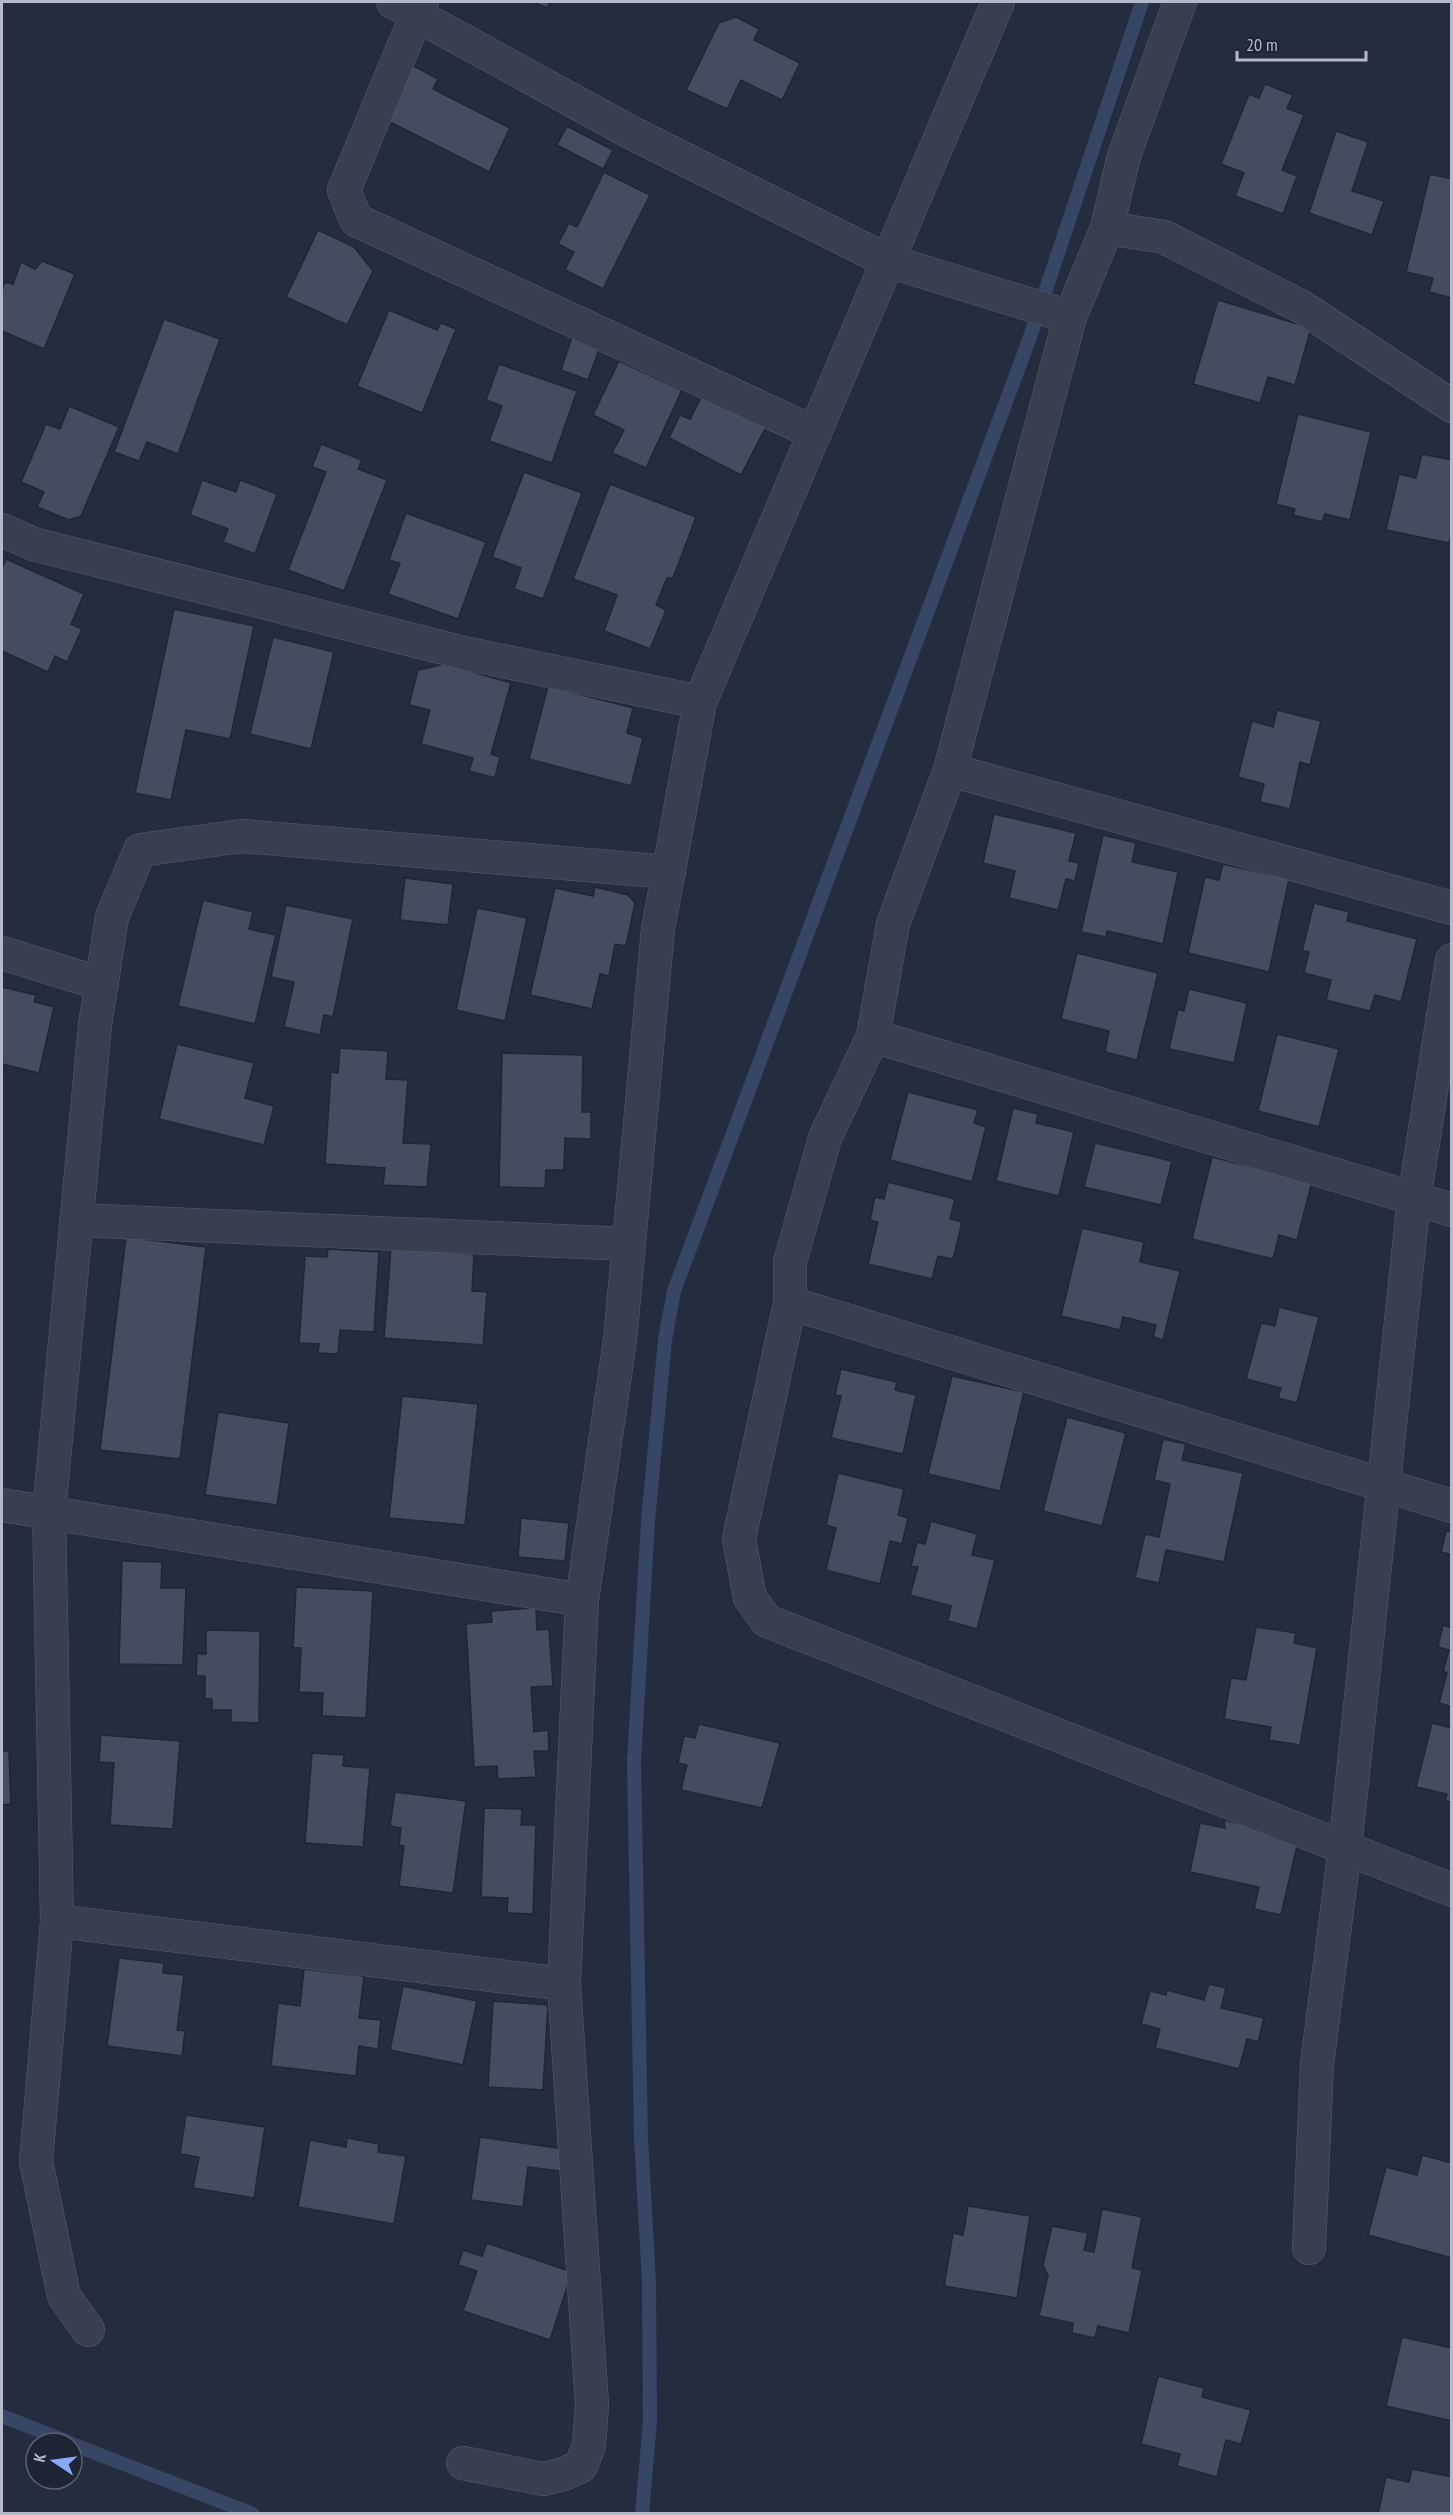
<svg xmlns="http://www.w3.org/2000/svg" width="1453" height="2515" viewBox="0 0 1453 2515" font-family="'PT Sans Narrow',sans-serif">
  <rect width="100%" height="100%" fill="#242d3f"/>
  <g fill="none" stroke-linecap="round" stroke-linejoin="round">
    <g stroke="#384666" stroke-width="14">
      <polyline points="2,2416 71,2443"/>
      <polyline points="72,2444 253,2514"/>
      <polyline points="642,2514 650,2421 649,2283 641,2138 634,1762 648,1521 665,1340 674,1291 1029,340 1142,2"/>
    </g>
  </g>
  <g fill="#434c61" stroke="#1f2636" stroke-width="1.5">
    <polygon points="533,2 550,2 547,8"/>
    <polygon points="736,17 759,29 754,40 800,63 782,100 741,80 727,109 686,90 719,23"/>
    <polygon points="412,65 438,79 433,89 510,128 489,172 384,119"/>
    <polygon points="1265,84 1293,95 1287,108 1304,115 1282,170 1297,176 1283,214 1235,196 1244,173 1221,164 1249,94 1259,98"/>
    <polygon points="567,126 613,150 603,169 557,145"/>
    <polygon points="1336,131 1368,142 1352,191 1384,201 1372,235 1309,213"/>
    <polygon points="604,172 650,195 603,289 565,270 574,252 558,244 569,223 577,227"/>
    <polygon points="1430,174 1452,179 1452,298 1429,292 1433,278 1406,272"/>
    <polygon points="318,230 354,247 373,271 347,325 286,297"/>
    <polygon points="42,261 75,274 44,349 2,331 2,291 5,282 13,284 21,262 35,269"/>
    <polygon points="1218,300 1311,328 1295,385 1268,377 1260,403 1193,384"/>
    <polygon points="389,310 437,330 441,323 456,329 422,413 357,386"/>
    <polygon points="164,319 220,339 178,454 147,442 139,461 114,452"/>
    <polygon points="573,334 601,344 588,380 561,370"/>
    <polygon points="619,361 682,390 646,468 612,453 624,430 593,415"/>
    <polygon points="499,364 577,391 552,463 489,441 502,406 486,400"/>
    <polygon points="703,394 766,427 741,475 669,438 680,415 690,419"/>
    <polygon points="69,406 119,427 81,516 69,520 37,507 44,492 21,482 46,424 60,429"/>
    <polygon points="1298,414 1371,432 1350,520 1325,514 1322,522 1293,515 1295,509 1276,504"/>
    <polygon points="321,444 362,460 358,469 387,480 344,591 288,570 326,472 312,467"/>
    <polygon points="1422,454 1452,460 1452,532 1449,543 1386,530 1399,474 1416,478"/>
    <polygon points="524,472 582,493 543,599 514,589 521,568 492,557"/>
    <polygon points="202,480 236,492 240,480 277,494 255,554 223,542 228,529 190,515"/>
    <polygon points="610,484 696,517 673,578 667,578 656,605 666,610 650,649 604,631 617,595 573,579"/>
    <polygon points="406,513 486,542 458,619 388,594 400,563 389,560"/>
    <polygon points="6,559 84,594 71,624 82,629 67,662 55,656 48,672 2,651 2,568"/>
    <polygon points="174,609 254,626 230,739 186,730 171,800 135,793"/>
    <polygon points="273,637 334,652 311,749 250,734"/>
    <polygon points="445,664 511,683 491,754 500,757 495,778 469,771 473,758 421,744 430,710 409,705 418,670"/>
    <polygon points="548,686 633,708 627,733 643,738 631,786 529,759"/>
    <polygon points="1277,710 1321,721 1310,765 1300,762 1290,809 1260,802 1264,784 1238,777 1252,721 1273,727"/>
    <polygon points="994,814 1076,833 1069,861 1079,863 1075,881 1066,879 1058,910 1009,898 1015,871 983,863"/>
    <polygon points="1103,835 1136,843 1132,862 1178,872 1163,944 1107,931 1106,937 1081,932"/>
    <polygon points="1223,864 1289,879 1269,972 1188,953 1205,877 1219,880"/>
    <polygon points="405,878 453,884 448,925 400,920"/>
    <polygon points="595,887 628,895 635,903 626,946 615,944 609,976 600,974 592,1009 530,995 555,888 593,896"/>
    <polygon points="203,900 253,912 249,929 276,935 255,1024 178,1006"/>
    <polygon points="1314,903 1349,912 1347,921 1417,939 1401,1002 1375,995 1370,1011 1326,1000 1331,980 1304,973 1309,952 1302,951"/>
    <polygon points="286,905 353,919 333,1017 324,1015 320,1035 284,1027 294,982 271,977"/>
    <polygon points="477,908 527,918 505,1021 456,1010"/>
    <polygon points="1077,953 1158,973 1137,1060 1105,1052 1109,1031 1061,1019"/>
    <polygon points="2,987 36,995 34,1002 54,1007 39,1073 2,1064"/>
    <polygon points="1189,989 1247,1003 1234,1063 1169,1049 1178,1009 1184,1011"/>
    <polygon points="1277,1034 1339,1049 1319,1127 1258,1111"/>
    <polygon points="177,1044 254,1063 245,1098 274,1106 264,1145 159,1119"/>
    <polygon points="340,1048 388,1051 386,1079 408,1080 403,1143 431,1144 427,1187 383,1185 385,1168 325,1164 331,1072 338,1073"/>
    <polygon points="502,1053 583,1055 582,1112 591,1112 591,1139 565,1138 564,1170 546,1170 545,1188 499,1187"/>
    <polygon points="908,1092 978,1110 974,1123 986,1127 972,1182 890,1160"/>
    <polygon points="1013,1108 1038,1114 1036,1123 1074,1132 1059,1196 996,1181"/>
    <polygon points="1095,1143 1172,1161 1161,1205 1084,1187"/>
    <polygon points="1212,1157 1312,1182 1297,1240 1279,1235 1273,1259 1192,1239"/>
    <polygon points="888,1182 955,1199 950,1219 962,1222 953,1259 938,1256 932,1279 868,1264 878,1222 870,1220 875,1197 884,1199"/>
    <polygon points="1082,1228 1144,1242 1140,1262 1180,1271 1163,1340 1153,1337 1156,1325 1123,1317 1120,1330 1061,1316"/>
    <polygon points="126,1237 206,1247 180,1459 100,1450"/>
    <polygon points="391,1248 474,1254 472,1291 487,1292 483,1345 384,1338"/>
    <polygon points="328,1249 379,1252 374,1332 340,1330 338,1354 318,1353 319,1344 299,1343 305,1256 327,1257"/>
    <polygon points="1279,1307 1319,1317 1297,1403 1278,1398 1281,1388 1246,1379 1261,1323 1275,1326"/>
    <polygon points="841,1369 897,1382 895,1390 916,1395 903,1454 831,1438 841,1396 835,1395"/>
    <polygon points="952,1376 1024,1392 1000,1491 928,1474"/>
    <polygon points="402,1396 478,1404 465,1525 389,1518"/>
    <polygon points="218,1412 289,1423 277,1505 205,1495"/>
    <polygon points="1067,1417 1126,1433 1102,1526 1043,1511"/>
    <polygon points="1163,1439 1186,1444 1182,1460 1243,1473 1224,1562 1166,1550 1159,1583 1135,1578 1145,1534 1159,1537 1170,1484 1154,1480"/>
    <polygon points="838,1473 904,1489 898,1515 908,1518 902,1544 890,1541 880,1584 826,1570 836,1528 826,1525"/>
    <polygon points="521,1518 569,1523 565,1561 518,1557"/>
    <polygon points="931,1521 977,1534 972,1555 995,1560 977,1629 948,1621 951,1606 910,1595 918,1567 911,1566 917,1542 925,1544"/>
    <polygon points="1446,1531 1452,1532 1452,1555 1441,1552"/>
    <polygon points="122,1561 162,1562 161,1588 186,1588 183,1665 119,1664"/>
    <polygon points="296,1587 373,1591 366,1718 322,1716 323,1693 299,1692 301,1648 293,1648"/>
    <polygon points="536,1608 537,1630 549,1629 553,1686 531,1687 534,1732 548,1730 549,1751 534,1751 536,1777 498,1779 497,1766 474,1767 466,1624 492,1622 491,1611"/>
    <polygon points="1443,1625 1452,1628 1452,1707 1439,1703 1447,1673 1443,1671 1449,1650 1438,1647"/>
    <polygon points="1256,1627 1296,1633 1294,1643 1317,1648 1300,1745 1269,1740 1271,1727 1224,1719 1231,1678 1246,1680"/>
    <polygon points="206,1630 260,1631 259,1723 231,1722 231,1710 212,1710 212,1699 205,1699 205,1676 196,1676 197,1654 206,1654"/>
    <polygon points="1432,1723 1452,1728 1452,1802 1445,1801 1447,1794 1416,1787"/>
    <polygon points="699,1724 780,1743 762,1808 681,1790 687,1765 678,1763 684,1736 695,1738"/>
    <polygon points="101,1735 180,1741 173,1829 110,1825 114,1763 99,1762"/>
    <polygon points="2,1751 9,1751 11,1804 2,1805"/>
    <polygon points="312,1753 344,1755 343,1766 370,1768 363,1847 305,1843"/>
    <polygon points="395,1792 466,1801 453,1893 399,1886 404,1846 399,1845 401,1828 390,1826"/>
    <polygon points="484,1808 522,1809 521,1825 536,1825 533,1914 507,1913 508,1898 481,1897"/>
    <polygon points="1224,1820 1299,1837 1281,1915 1254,1909 1259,1887 1190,1872 1200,1823 1225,1828"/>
    <polygon points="119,1958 164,1963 163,1973 184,1975 177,2030 185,2031 182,2056 107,2046"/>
    <polygon points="304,1969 364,1976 359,2018 381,2020 378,2049 359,2046 356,2076 271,2066 278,2003 300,2006"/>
    <polygon points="1209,1984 1226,1988 1221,2008 1264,2018 1258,2042 1247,2039 1239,2069 1155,2048 1160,2029 1141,2024 1150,1991 1166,1995 1167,1990 1204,2000"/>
    <polygon points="403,1986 477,2001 463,2065 390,2050"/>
    <polygon points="493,2001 548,2005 543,2090 488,2087"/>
    <polygon points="186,2115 265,2127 254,2198 193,2188 199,2157 180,2154"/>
    <polygon points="480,2137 564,2149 561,2171 528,2167 523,2207 471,2200"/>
    <polygon points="347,2138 379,2144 378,2152 406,2156 394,2224 298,2207 310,2140 346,2147"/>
    <polygon points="1422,2155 1452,2163 1452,2258 1368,2235 1386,2167 1417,2175"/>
    <polygon points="968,2206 1030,2216 1017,2298 944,2286 953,2233 963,2235"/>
    <polygon points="1102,2209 1142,2217 1132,2268 1142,2270 1129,2333 1098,2326 1095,2338 1072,2333 1073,2323 1039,2316 1048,2275 1043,2265 1052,2226 1088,2233 1084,2250 1094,2252"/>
    <polygon points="487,2243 572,2272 550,2340 463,2311 477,2271 458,2265 463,2250 482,2256"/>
    <polygon points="1402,2337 1452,2348 1452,2421 1386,2406"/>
    <polygon points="1158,2376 1204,2388 1202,2397 1251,2410 1241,2444 1226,2440 1217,2477 1177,2466 1180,2454 1141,2444"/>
    <polygon points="1412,2469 1452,2477 1452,2514 1378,2514 1386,2477 1409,2482"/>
  </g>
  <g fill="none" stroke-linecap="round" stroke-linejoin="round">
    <defs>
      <g id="street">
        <polyline points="393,2 632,133 888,261 1070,317"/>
        <polyline points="422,2 344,190 356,220 815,433"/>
        <polyline points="1180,2 1124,156 1107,228 1070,317 950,770 893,924 873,1036 825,1138 790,1262 790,1303 739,1539 750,1598 767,1621 1452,1890"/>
        <polyline points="1107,228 1164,237 1302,307 1452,406"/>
        <polyline points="2,530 33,544 464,653 700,702"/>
        <polyline points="950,770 1452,908"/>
        <polyline points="2,953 102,984"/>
        <polyline points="873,1036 1452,1210"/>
        <polyline points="76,1220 629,1244"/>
        <polyline points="790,1303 1452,1506"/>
        <polyline points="2,1505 582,1600"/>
        <polyline points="57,1921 564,1984"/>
        <polyline points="1309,2248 1317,2064 1345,1848 1414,1199 1452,960"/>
        <polyline points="88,2330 64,2296 36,2161 57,1921 49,1512 95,1025 112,917 140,850 242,836 669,872"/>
        <polyline points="463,2463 543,2479 564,2474 581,2466 589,2445 592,2405 564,1984 582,1600 620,1340 658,929 700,702 998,2"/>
      </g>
    </defs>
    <use href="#street" stroke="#565d6d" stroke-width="34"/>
    <use href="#street" stroke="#383f4f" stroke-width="33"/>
  </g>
  <rect width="1453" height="2515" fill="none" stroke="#b4baca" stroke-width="6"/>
  <g transform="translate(54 2461) rotate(283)"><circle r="28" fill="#1d2434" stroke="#596070" stroke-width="1.5"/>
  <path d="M0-4.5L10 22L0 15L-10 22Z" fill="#89a8fa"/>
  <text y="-9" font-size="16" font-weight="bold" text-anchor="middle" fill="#b4baca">K</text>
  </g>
  <path d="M1237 51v9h129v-9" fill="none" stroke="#b4baca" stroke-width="3"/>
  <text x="1246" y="51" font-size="18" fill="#b4baca" stroke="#1d2434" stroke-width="4.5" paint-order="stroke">20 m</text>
</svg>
